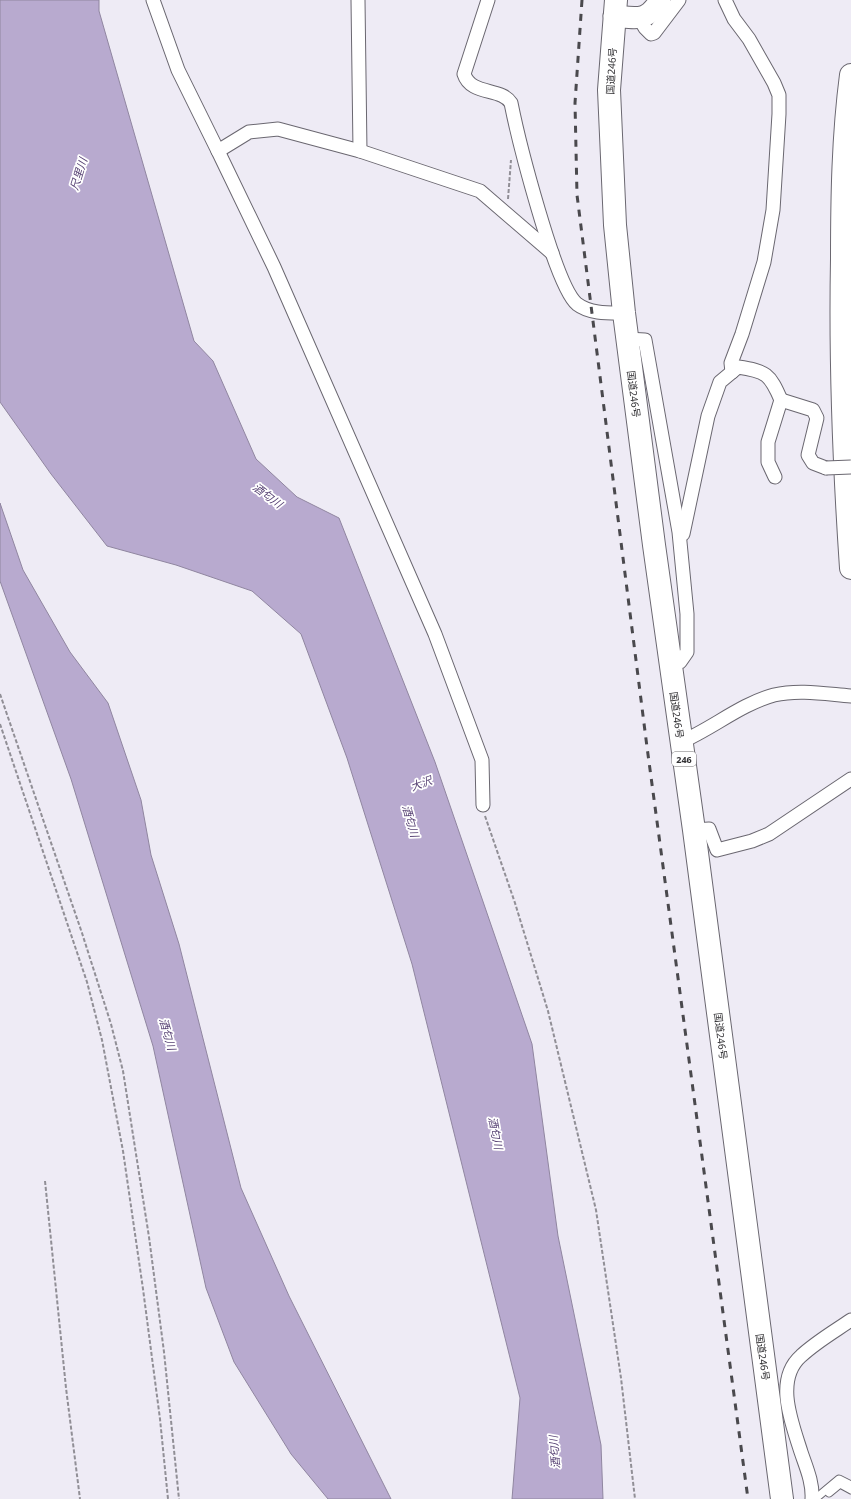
<svg xmlns="http://www.w3.org/2000/svg" width="851" height="1499" viewBox="0 0 851 1499" font-family="'Noto Sans','Noto Sans JP',sans-serif">
  <rect width="100%" height="100%" fill="#eeebf5"/>
  <g fill="#b8aacf" stroke="#9086a0">
    <polygon points="0,0 99,0 99,11 194,341 213,361 256,459 297,497 339,518 435,762 532,1044 558,1236 601,1445 603,1499 512,1499 520,1398 412,964 347,758 301,634 252,591 176,565 107,546 51,474 0,402"/>
    <polygon points="0,503 23,570 70,652 108,703 141,800 151,855 179,944 241,1188 289,1296 391,1499 328,1499 291,1454 234,1362 206,1288 153,1046 71,779 0,581"/>
  </g>
  <g fill="none" stroke-linecap="round" stroke-linejoin="round">
    <defs>
      <g id="lane">
        <polyline points="829,1493 840,1484 851,1490"/>
        <polyline points="815,1499 839,1479 851,1485"/>
      </g>
      <g id="street">
        <polyline points="153,0 178,70 218,151"/>
        <polyline points="358,0 360,151"/>
        <path d="M 488,0 L 464,74 C 471,96 501,87 511,103 C 518,138 555,286 577,304 C 590,314 609,313 624,313"/>
        <polyline points="725,0 734,19 749,39 774,83 779,95 779,114 773,210 764,262 742,334 731,363 732,372"/>
        <polyline points="639,18 645,28 651,34 654,33 679,0"/>
        <polyline points="627,339 645,340 679,532 687,614 687,652 680,662 670,664"/>
        <polyline points="781,400 813,410 817,418 808,455 813,463 826,468"/>
        <path d="M 683,534 L 708,416 L 720,382 L 738,367 C 766,371 770,374 781,400 L 768,442 L 768,462 L 775,477"/>
        <path d="M 681,742 C 713,728 741,704 774,695 C 799,689 826,694 851,696"/>
        <polyline points="483,805 482,760 435,634 274,267 218,151 249,132 278,129 360,151 480,191 552,253"/>
        <polyline points="694,830 709,829 717,850 752,841 769,834 851,779"/>
        <path d="M 812,1499 C 813,1482 806,1467 801,1452 C 792,1423 774,1380 801,1356 C 816,1342 835,1331 851,1320"/>
      </g>
      <path id="primary" d="M 614,16 C 638,18 647,22 660,0"/>
      <g id="highway">
        <polyline points="616,0 609,90 615,225 624,313 654,545 694,830 782,1499"/>
        <path d="M 851,75 C 843,136 842,198 842,259 C 840,362 844,465 851,568"/>
      </g>
    </defs>
    <use href="#lane" stroke="#6a6770" stroke-width="9"/>
    <use href="#street" stroke="#6a6770" stroke-width="15"/>
    <use href="#primary" stroke="#6a6770" stroke-width="23"/>
    <use href="#highway" stroke="#6a6770" stroke-width="24"/>
    <g stroke="#918f96" stroke-width="2" stroke-dasharray="4 2" stroke-linecap="butt">
      <polyline points="508,199 511,160"/>
      <polyline points="0,694 82,933 111,1024 123,1071 149,1237 164,1352 179,1499"/>
      <polyline points="0,724 87,982 102,1040 123,1151 143,1289 160,1419 168,1499"/>
      <polyline points="485,816 515,903 548,1011 596,1210 621,1378 635,1499"/>
      <polyline points="45,1181 66,1388 80,1499"/>
    </g>
    <use href="#lane" stroke="#fff" stroke-width="7"/>
    <use href="#street" stroke="#fff" stroke-width="13"/>
    <use href="#primary" stroke="#fff" stroke-width="21"/>
    <use href="#highway" stroke="#fff" stroke-width="22"/>
    <polyline stroke="#4a494d" stroke-width="3" stroke-dasharray="7 7" stroke-linecap="butt" points="582,0 575,103 577,195 647,747 748,1499"/>
    <defs>
      <polyline id="street-bridge" points="826,468 851,467"/>
    </defs>
    <use href="#street-bridge" stroke="#6a6770" stroke-width="15" stroke-linecap="butt"/>
    <use href="#street-bridge" stroke="#fff" stroke-width="13"/>
  </g>
  <g text-anchor="middle" dominant-baseline="central" stroke-width="3.5" stroke-linejoin="round" paint-order="stroke">
    <rect fill="#fff" stroke="#706f71" stroke-width="1" x="672" y="752" width="24" height="14" rx="3"/>
    <g font-size="9" font-weight="bold" fill="#323134">
      <text x="684" y="759">246</text>
    </g>
    <g font-size="10" fill="#323134" stroke="#fff">
      <text transform="translate(611 71) rotate(-87)">国道246号</text>
      <text transform="translate(634 394) rotate(83)">国道246号</text>
      <text transform="translate(677 715) rotate(82)">国道246号</text>
      <text transform="translate(721 1036) rotate(83)">国道246号</text>
      <text transform="translate(763 1357) rotate(82)">国道246号</text>
    </g>
    <g font-size="11" font-style="italic" fill="#574274" stroke="#fff">
      <text transform="translate(78 174) rotate(-73)">尺里川</text>
      <text transform="translate(268 495) rotate(37)">酒匂川</text>
      <text transform="translate(421 783) rotate(-20)">大沢</text>
      <text transform="translate(411 821) rotate(74)">酒匂川</text>
      <text transform="translate(168 1034) rotate(74)">酒匂川</text>
      <text transform="translate(496 1133) rotate(79)">酒匂川</text>
      <text transform="translate(554 1452) rotate(-94)">酒匂川</text>
    </g>
  </g>
</svg>
